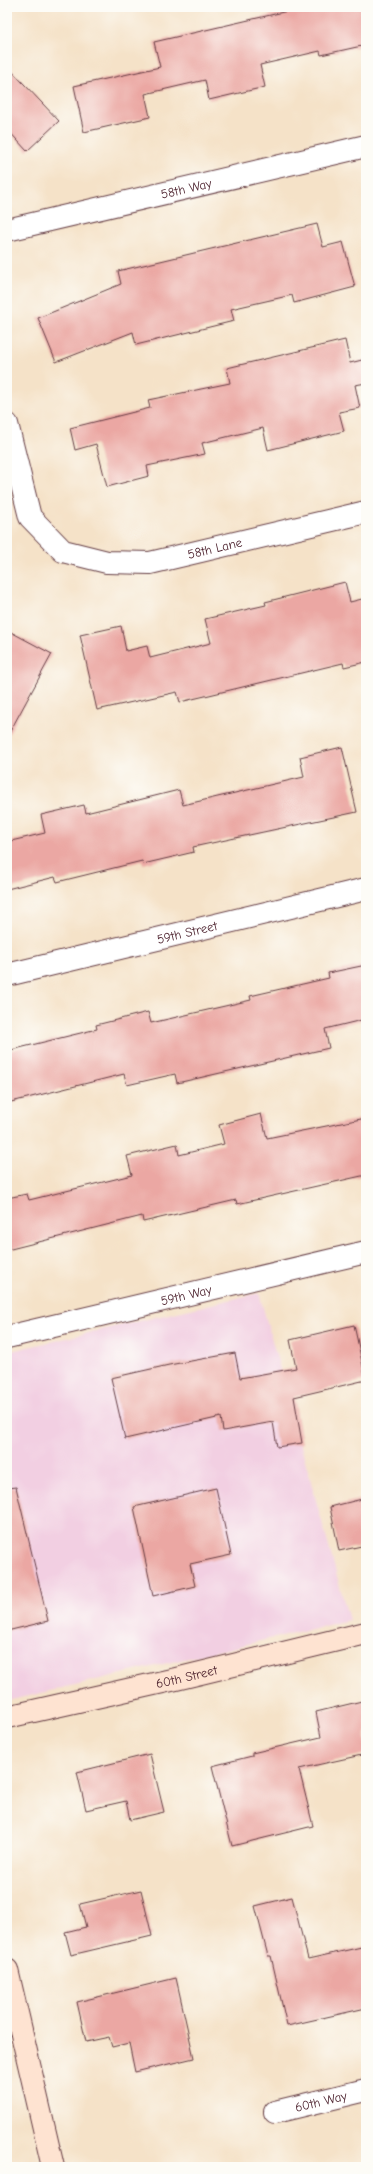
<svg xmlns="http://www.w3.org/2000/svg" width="373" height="2174" viewBox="0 0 373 2174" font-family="'Comic Neue',sans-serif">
  <rect width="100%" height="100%" fill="#fdfcf7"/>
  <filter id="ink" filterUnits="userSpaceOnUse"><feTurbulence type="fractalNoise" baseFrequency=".025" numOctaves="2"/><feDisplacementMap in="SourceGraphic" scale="8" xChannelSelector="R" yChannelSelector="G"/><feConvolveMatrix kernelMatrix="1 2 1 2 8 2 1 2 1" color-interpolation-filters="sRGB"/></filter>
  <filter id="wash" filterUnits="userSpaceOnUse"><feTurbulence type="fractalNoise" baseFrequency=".012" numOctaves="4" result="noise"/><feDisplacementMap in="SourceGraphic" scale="16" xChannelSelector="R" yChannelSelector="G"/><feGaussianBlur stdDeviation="0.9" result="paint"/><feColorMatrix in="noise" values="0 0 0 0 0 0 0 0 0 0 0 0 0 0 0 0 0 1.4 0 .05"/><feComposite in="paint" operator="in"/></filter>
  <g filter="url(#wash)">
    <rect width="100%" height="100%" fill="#f5e2c8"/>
    <polygon fill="#f2cfe2" points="259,1293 349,1620 7,1701 7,1352"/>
    <g id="blocks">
      <g fill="#eba7a3">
        <polygon points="305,7 366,7 366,45 321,55 320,51 260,65 265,87 209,100 205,80 145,94 150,117 84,132 74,86 160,67 154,42"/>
        <polygon points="7,66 59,121 27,151 7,129"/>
        <polygon points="317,224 323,247 343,242 355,287 294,303 292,295 231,309 234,321 136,345 133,332 56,362 38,318 121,284 118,271"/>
        <polygon points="345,340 350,363 366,359 366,383 355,385 360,408 339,412 344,431 268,450 263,428 202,443 205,454 147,466 149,476 107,487 96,444 75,450 70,428 150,408 148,400 230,383 227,368"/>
        <polygon points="345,582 350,602 366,598 366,662 344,667 343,663 180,702 177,692 97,710 80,635 121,626 126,651 147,646 150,658 211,643 205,619 266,605 265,602"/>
        <polygon points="7,630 52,654 7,737"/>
        <polygon points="342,747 357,812 193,847 194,852 143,864 142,861 57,882 55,877 7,889 7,842 45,833 41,815 84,805 86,813 179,790 183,805 304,777 300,757"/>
        <polygon points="366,965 366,1019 325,1029 329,1048 177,1083 175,1074 127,1085 124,1074 7,1103 7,1051 97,1029 96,1025 148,1012 151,1023 251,1000 250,996 329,978 328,973"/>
        <polygon points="261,1114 267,1138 366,1118 366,1175 237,1204 236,1200 143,1222 142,1216 7,1250 7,1198 27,1194 29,1200 132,1175 127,1156 177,1144 179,1155 224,1144 219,1125"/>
        <polygon points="354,1325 366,1380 294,1397 302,1443 277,1447 273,1422 223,1431 221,1417 125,1439 111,1378 169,1365 235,1353 240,1378 296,1368 290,1340"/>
        <polygon points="16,1487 48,1621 7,1631 7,1488"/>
        <polygon points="216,1488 231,1555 190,1564 195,1586 153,1596 134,1507"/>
        <polygon points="366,1498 366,1545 339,1551 330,1507"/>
        <polygon points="366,1700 366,1754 299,1769 313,1826 232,1846 212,1766 252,1756 252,1753 321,1737 316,1712"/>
        <polygon points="150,1754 164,1812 130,1820 126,1801 86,1810 77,1772"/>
        <polygon points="141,1890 152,1936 71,1955 65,1932 86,1927 80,1904"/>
        <polygon points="292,1897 308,1959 366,1946 366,2008 287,2026 271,1956 268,1956 255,1906"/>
        <polygon points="176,1978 194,2058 135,2072 129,2043 112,2047 109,2037 86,2042 77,2002"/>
      </g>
    </g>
  </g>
  <g filter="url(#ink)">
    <use href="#blocks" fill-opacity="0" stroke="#643c43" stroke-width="1"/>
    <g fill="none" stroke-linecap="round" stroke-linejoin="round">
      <defs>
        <g id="street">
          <path id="s1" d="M 7,230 L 366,146"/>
          <path id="s2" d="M 7,424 L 30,517 L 63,551 L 107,562 L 150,563 L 366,512"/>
          <path id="s3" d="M 7,975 L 366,889"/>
          <path id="s4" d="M 7,1337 L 366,1252"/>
          <path id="s5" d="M 275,2112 L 366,2090"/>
        </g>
        <g id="secondary">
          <path id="s6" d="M 7,1717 L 176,1679 L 366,1633"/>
          <polyline points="7,1970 53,2167"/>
        </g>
      </defs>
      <use href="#street" stroke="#643c43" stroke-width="24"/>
      <use href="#secondary" stroke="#643c43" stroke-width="24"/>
      <use href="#street" stroke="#fff" stroke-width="22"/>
      <use href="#secondary" stroke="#fee3d1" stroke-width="22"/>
    </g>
  </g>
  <g text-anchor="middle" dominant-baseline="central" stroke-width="4" stroke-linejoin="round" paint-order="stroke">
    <g font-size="13" fill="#4a1f2b" stroke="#fdfcf7">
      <text stroke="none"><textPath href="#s1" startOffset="184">58th Way</textPath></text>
      <text stroke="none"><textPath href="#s2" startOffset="298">58th Lane</textPath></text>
      <text stroke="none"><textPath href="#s3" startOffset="185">59th Street</textPath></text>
      <text stroke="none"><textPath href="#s4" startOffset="184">59th Way</textPath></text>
      <text stroke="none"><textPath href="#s6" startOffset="184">60th Street</textPath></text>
      <text stroke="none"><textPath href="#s5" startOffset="47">60th Way</textPath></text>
    </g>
  </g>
  <rect width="373" height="2174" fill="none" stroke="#fdfcf7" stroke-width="24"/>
</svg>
